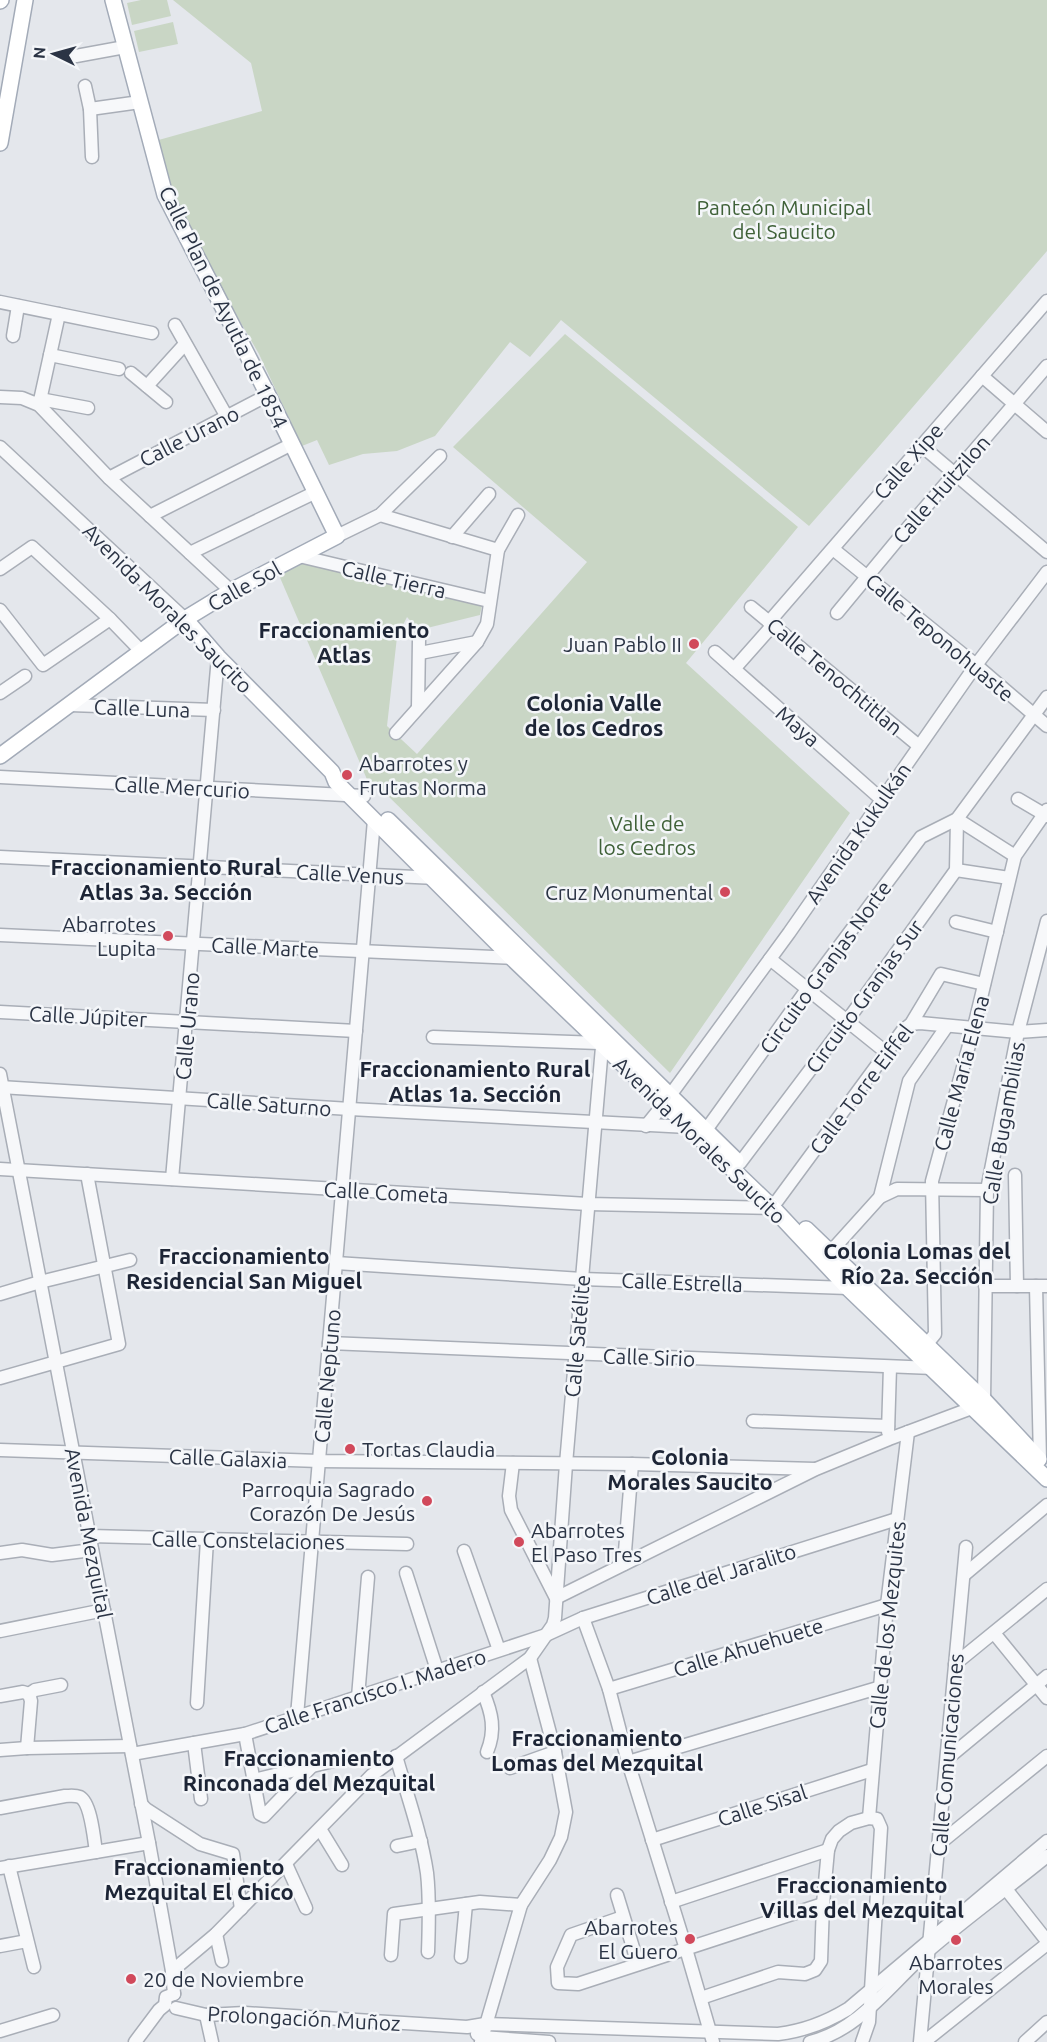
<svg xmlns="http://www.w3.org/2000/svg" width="1047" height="2042" viewBox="0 0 1047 2042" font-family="Ubuntu,sans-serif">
  <rect width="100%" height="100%" fill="#e4e7ec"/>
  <g fill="#c9d6c5">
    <polygon points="141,0 167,0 171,16 132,25 127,3"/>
    <polygon points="173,0 1047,0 1047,251 875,451 809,526 561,320 530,357 510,342 435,436 397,451 363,454 329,465 317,440 302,446 259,354 171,203 155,141 262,111 251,63"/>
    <polygon points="173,22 178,44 139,52 134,31"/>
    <polygon points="565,334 798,527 686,663 850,813 670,1073 384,792 375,786 370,789 366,777 278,573 305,560 482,605 480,615 423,629 421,633 407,617 397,637 387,726 417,754 587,562 453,447"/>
  </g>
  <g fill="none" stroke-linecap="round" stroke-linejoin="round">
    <defs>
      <g id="minor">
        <polyline points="76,56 125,47"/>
        <polyline points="85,86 90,109 92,157"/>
        <polyline points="90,109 140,102"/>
        <polyline points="0,302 152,333"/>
        <polyline points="175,325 227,417"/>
        <polyline points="13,336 18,306"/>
        <polyline points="50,355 119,369"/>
        <polyline points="131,373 166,402"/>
        <polyline points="982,376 1047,432"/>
        <polyline points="147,386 185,344"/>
        <polyline points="0,397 22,398 39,405 109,478 231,591"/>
        <polyline points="40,399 88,408"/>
        <polyline points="39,405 59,314"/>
        <polyline points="922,446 1047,552"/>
        <polyline points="0,447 185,619"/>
        <polyline points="109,478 268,395"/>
        <polyline points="380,515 498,550"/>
        <polyline points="150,516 292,444"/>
        <polyline points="337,536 380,515 440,456"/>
        <polyline points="452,537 489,494"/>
        <polyline points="833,549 976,665 1047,726"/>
        <polyline points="190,553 316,492"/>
        <polyline points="299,556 489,601"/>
        <polyline points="0,569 32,547 110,619 142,652"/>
        <polyline points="751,607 919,746"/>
        <polyline points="0,610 43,665 110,619"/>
        <polyline points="837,613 899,538 1047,366"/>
        <polyline points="769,622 1047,301"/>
        <polyline points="715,652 881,799"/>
        <polyline points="420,653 477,642"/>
        <polyline points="734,669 773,625"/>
        <polyline points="0,693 25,676"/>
        <polyline points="70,705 214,710"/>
        <polyline points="418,707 419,640"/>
        <polyline points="396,733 477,642 487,624 498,550 518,515"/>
        <polyline points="0,777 364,796"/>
        <polyline points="1018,799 1047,816"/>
        <polyline points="957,819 1015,856"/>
        <polyline points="0,857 436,878"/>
        <polyline points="956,870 1009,878"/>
        <polyline points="956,922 997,932"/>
        <polyline points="0,935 517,958"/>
        <polyline points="770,959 887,1053"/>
        <polyline points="0,1012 356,1031"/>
        <polyline points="911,1024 920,1023 1018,1032 1047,1030"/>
        <polyline points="433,1037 599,1043"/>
        <polyline points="0,1074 149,1843 172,1971 174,1994"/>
        <polyline points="0,1087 350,1109 688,1127"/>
        <polyline points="646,1126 663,1105 789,933 976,665 1047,572"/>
        <polyline points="706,1130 808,988 921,837 957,819 1047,697"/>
        <polyline points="740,1163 847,1021 956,870 957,819"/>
        <polyline points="0,1169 588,1204 773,1208"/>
        <polyline points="1015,1175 1017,1286"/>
        <polyline points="172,1179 218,657"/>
        <polyline points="880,1197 897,1189 987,1190"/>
        <polyline points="777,1201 903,1030 911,1024 941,974 984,984"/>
        <polyline points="825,1258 880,1197 909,1081 947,1026"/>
        <polyline points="336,1263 582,1279 848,1288"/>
        <polyline points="985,1286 1047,1286"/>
        <polyline points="1036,1286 1040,1460"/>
        <polyline points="0,1294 40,1282 130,1260"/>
        <polyline points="329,1343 933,1368"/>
        <polyline points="926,1345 935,1334 932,1181 974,1027 1015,856 1047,810"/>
        <polyline points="0,1378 119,1344 87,1174"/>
        <polyline points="753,1421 888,1426"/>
        <polyline points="888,1432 890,1367"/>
        <polyline points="0,1450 319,1461 632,1464 815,1469"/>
        <polyline points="513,1463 509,1496 511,1510 556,1598 816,1469 889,1439 972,1408 984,1400 987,1190 1018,1032 1047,921"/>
        <polyline points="90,1536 407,1544"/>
        <polyline points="464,1551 499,1650"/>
        <polyline points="0,1553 22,1550 52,1555 92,1550"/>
        <polyline points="624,1564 632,1464"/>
        <polyline points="406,1573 437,1670"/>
        <polyline points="964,1575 1047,1505"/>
        <polyline points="583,1618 609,1689 628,1762 686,1949 713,2042"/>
        <polyline points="0,1631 104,1610"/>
        <polyline points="994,1633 1047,1698"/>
        <polyline points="955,1664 1047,1589"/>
        <polyline points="609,1689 887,1605"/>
        <path d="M 483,1692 C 492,1713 496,1730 487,1752"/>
        <polyline points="29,1694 35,1690 61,1685"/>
        <polyline points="0,1696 23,1692 29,1694"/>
        <polyline points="358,1697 368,1577"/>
        <polyline points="197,1703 207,1540"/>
        <polyline points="297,1716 374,820"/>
        <polyline points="245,1734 260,1814 264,1816 311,1767"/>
        <polyline points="194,1743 201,1799"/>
        <polyline points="27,1748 31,1701 29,1694"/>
        <polyline points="0,1750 27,1748 130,1746"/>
        <polyline points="132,1754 245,1734 546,1635 583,1618 897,1519"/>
        <path d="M 396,1756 C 407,1795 421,1833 427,1873 C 430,1899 429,1925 428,1952"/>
        <polyline points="948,1758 1047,1676"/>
        <polyline points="628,1762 881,1687"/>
        <polyline points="510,1768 555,1752"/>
        <polyline points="254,1780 333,1761"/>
        <polyline points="141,1804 146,1809 200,1844 233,1854 241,1909"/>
        <path d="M 0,1808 L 65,1796 C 70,1796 75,1795 80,1797 C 91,1803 94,1839 96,1852"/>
        <polyline points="869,1818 887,1605 908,1432"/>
        <polyline points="320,1829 342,1865"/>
        <polyline points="652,1840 872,1770"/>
        <polyline points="939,1844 1047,1756"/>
        <polyline points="397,1846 421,1841"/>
        <polyline points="286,1864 306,1908"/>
        <polyline points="9,1866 34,1967"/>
        <polyline points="0,1868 149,1843"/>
        <polyline points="1002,1884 1047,1941"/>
        <polyline points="617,1895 638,1964"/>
        <polyline points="671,1902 828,1850"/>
        <polyline points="623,1917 571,1935 557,1967 558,1983 578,1984 823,1904"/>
        <polyline points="216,1934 222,1961"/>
        <polyline points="0,1946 27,1941"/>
        <polyline points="391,1955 394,1914 480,1902 521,1905"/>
        <polyline points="461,1957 466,1904"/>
        <polyline points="172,1971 216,1934 372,1775 530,1658 553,1625 555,1618 566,1464 602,1047 608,1041"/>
        <polyline points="701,1998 778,1972 805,1974 815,1970 821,1961 823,1904 828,1850 832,1839 839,1831 851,1823 869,1818 877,1819 881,1828 869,2022 862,2042"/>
        <path d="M 176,2008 L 206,2015 L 245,2013 L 467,2027 L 485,2024 L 778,2034 C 804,2031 825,2023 848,2009 L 1047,1841"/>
        <polyline points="206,2015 212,2042"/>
        <polyline points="0,2031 53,2015"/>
        <polyline points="477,2034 482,2037 549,2042"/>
        <polyline points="135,2042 159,2010 165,2005 166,1997 174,1994"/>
        <polyline points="481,2042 521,1905 550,1860 561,1837 566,1812 555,1752 530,1658"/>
        <path d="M 810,2042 C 860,2030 891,1983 928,1951 C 966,1918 1008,1888 1047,1856"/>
        <polyline points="920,2042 966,1547"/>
        <polyline points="924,2042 1047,1944"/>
        <polyline points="1025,2042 1047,2022"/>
      </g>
      <g id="major">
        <polyline points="0,1 1,0"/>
        <polyline points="0,143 25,0"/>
        <polyline points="185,619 218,657 332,772 336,782 512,958 773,1208 848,1288 1047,1479"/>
        <polyline points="0,756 185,619 231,591 337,536 268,395 165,195 113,0"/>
        <polyline points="388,820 736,1160"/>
        <polyline points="806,1229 984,1400 1039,1459"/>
      </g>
    </defs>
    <use href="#minor" stroke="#a9aeb7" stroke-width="15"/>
    <use href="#major" stroke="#a3abb8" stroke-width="18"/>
    <use href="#minor" stroke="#f7f8fa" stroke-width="12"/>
    <use href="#major" stroke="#fff" stroke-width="15"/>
  </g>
  <g fill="#d1495b" stroke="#f4f6f9" stroke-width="2">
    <circle cx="694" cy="644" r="6"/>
    <circle cx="347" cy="775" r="6"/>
    <circle cx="725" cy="892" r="6"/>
    <circle cx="168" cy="936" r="6"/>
    <circle cx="350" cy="1449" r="6"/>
    <circle cx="427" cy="1501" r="6"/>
    <circle cx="519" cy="1542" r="6"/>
    <circle cx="690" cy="1939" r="6"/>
    <circle cx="956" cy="1940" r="6"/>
    <circle cx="131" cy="1979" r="6"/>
  </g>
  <g text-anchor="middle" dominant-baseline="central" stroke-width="5" stroke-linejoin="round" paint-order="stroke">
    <g font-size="21" fill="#3f6138" stroke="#f4f6f9">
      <text x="784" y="207">Panteón Municipal<tspan x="784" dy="24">del Saucito</tspan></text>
      <text x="647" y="823">Valle de<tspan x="647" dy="24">los Cedros</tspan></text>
    </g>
    <g font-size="21" fill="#2b3445" stroke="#f4f6f9">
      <text transform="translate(224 307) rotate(64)">Calle Plan de Ayutla de 1854</text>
      <text transform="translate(189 436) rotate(-27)">Calle Urano</text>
      <text transform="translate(908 461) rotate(-49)">Calle Xipe</text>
      <text transform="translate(941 489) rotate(-49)">Calle Huitzilon</text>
      <text transform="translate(394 579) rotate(13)">Calle Tierra</text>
      <text transform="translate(244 586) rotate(-29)">Calle Sol</text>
      <text transform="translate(168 608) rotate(45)">Avenida Morales Saucito</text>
      <text transform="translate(940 637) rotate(40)">Calle Teponohuaste</text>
      <text transform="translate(835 676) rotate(40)">Calle Tenochtitlan</text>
      <text transform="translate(142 708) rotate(2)">Calle Luna</text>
      <text transform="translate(798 726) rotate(41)">Maya</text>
      <text transform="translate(182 787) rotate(3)">Calle Mercurio</text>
      <text transform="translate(858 833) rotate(-55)">Avenida Kukulkán</text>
      <text transform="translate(350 874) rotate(3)">Calle Venus</text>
      <text transform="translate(265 947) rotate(3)">Calle Marte</text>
      <text transform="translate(825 967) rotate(-54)">Circuito Granjas Norte</text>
      <text transform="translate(864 996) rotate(-54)">Circuito Granjas Sur</text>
      <text transform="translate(88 1016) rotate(3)">Calle Júpiter</text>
      <text transform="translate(187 1026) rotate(-85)">Calle Urano</text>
      <text transform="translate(961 1073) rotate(-75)">Calle María Elena</text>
      <text transform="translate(861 1089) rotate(-53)">Calle Torre Eiffel</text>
      <text transform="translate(269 1104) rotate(4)">Calle Saturno</text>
      <text transform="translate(1003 1123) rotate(-80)">Calle Bugambilias</text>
      <text transform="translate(700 1140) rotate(44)">Avenida Morales Saucito</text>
      <text transform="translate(386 1192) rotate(3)">Calle Cometa</text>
      <text transform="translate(682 1282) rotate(2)">Calle Estrella</text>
      <text transform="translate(577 1336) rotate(-85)">Calle Satélite</text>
      <text transform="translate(649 1357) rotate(2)">Calle Sirio</text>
      <text transform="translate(327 1376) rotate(-85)">Calle Neptuno</text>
      <text transform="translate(228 1458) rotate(2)">Calle Galaxia</text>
      <text transform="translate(89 1533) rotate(79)">Avenida Mezquital</text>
      <text transform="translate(248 1540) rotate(1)">Calle Constelaciones</text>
      <text transform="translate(721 1574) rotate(-18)">Calle del Jaralito</text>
      <text transform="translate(887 1625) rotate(-84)">Calle de los Mezquites</text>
      <text transform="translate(748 1647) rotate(-17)">Calle Ahuehuete</text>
      <text transform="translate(375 1691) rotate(-18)">Calle Francisco I. Madero</text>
      <text transform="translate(947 1755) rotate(-85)">Calle Comunicaciones</text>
      <text transform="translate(762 1805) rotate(-18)">Calle Sisal</text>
      <text transform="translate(304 2018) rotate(3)">Prolongación Muñoz</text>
    </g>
    <g font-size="21" fill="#2b3445" stroke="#f4f6f9" text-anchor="end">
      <text x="682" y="644">Juan Pablo II</text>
      <text x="359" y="763" text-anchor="start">Abarrotes y<tspan x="359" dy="24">Frutas Norma</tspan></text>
      <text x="713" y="892">Cruz Monumental</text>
      <text x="156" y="924">Abarrotes<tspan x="156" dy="24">Lupita</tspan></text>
      <text x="362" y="1449" text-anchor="start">Tortas Claudia</text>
      <text x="415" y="1489">Parroquia Sagrado<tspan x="415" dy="24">Corazón De Jesús</tspan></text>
      <text x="531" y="1530" text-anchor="start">Abarrotes<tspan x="531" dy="24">El Paso Tres</tspan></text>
      <text x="678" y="1927">Abarrotes<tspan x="678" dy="24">El Guero</tspan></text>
      <text x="956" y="1962" text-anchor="middle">Abarrotes<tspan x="956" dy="24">Morales</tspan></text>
      <text x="143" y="1979" text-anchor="start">20 de Noviembre</text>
    </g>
    <g font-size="22" font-weight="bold" fill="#1d2536" stroke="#f4f6f9">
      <text x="344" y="629">Fraccionamiento<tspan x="344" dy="25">Atlas</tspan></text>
      <text x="594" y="702">Colonia Valle<tspan x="594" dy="25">de los Cedros</tspan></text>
      <text x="166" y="866">Fraccionamiento Rural<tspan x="166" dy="25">Atlas 3a. Sección</tspan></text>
      <text x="475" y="1068">Fraccionamiento Rural<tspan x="475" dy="25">Atlas 1a. Sección</tspan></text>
      <text x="917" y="1250">Colonia Lomas del<tspan x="917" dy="25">Río 2a. Sección</tspan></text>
      <text x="244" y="1255">Fraccionamiento<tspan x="244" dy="25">Residencial San Miguel</tspan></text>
      <text x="690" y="1456">Colonia<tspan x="690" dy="25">Morales Saucito</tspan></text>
      <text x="597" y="1737">Fraccionamiento<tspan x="597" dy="25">Lomas del Mezquital</tspan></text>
      <text x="309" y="1757">Fraccionamiento<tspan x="309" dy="25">Rinconada del Mezquital</tspan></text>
      <text x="199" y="1866">Fraccionamiento<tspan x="199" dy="25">Mezquital El Chico</tspan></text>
      <text x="862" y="1884">Fraccionamiento<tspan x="862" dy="25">Villas del Mezquital</tspan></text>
    </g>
  </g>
  <g transform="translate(54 54) rotate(275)" stroke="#f4f6f9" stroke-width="4.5" paint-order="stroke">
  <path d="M0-4.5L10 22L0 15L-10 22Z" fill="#2b3445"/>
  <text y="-9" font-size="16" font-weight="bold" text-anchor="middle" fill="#2b3445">N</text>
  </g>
</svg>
